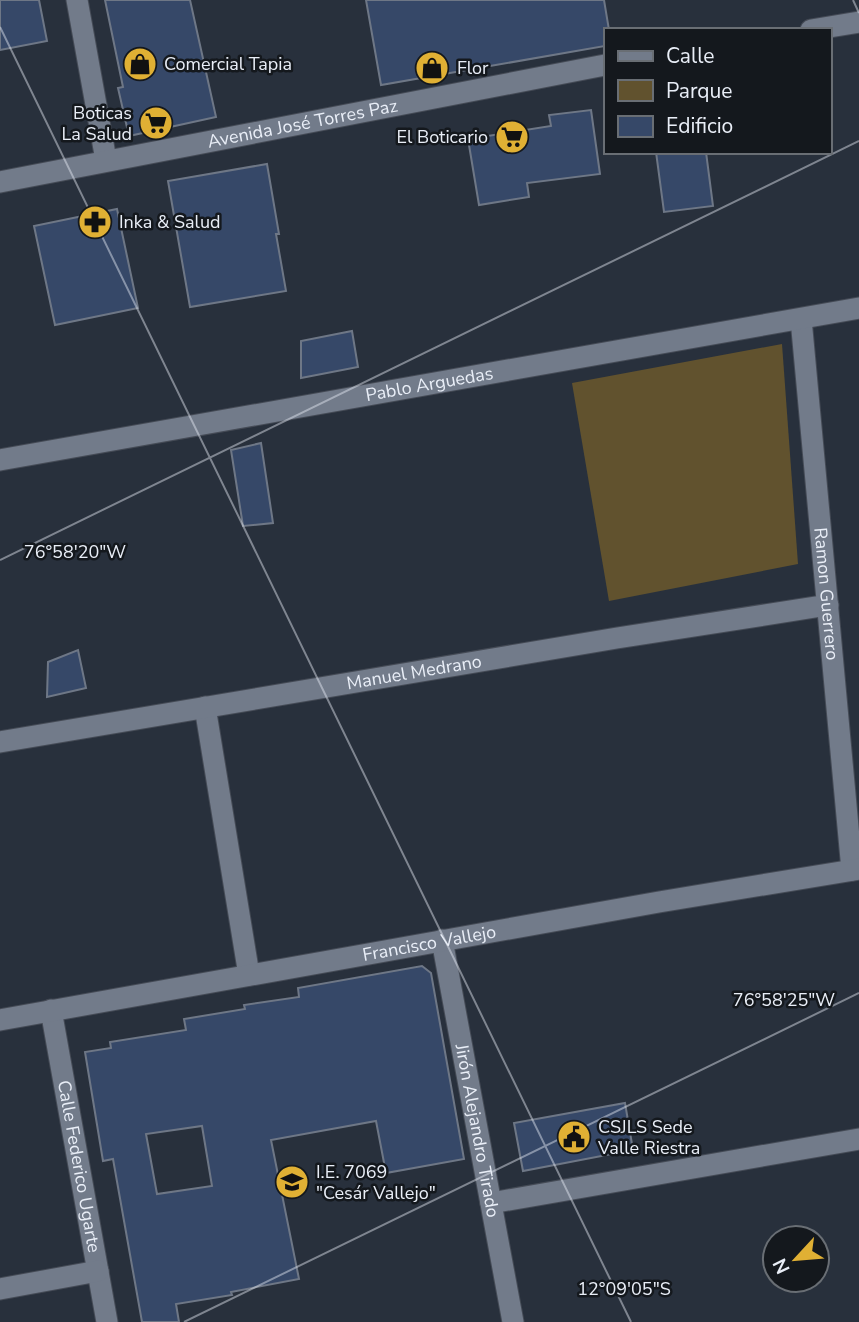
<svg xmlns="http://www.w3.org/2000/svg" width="859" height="1322" viewBox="0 0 859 1322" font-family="'Nunito Sans',sans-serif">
  <rect width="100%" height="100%" fill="#28303c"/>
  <polygon fill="#61522e" points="782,344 798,564 609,601 572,383"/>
  <g fill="#364868" stroke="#6e7786" stroke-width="2" fill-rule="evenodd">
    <polygon points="0,0 39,0 47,41 0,50"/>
    <polygon points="105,0 190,0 216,117 129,136 118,88 123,87"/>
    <polygon points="366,0 604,0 609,30 605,30 605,46 381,85"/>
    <polygon points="591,110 600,174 527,183 529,197 479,205 468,139 551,126 549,115"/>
    <polygon points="656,152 706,152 713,206 664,212"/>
    <polygon points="267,164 279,234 276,234 286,291 190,307 168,181"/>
    <polygon points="117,209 138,308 55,325 34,226"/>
    <polygon points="352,331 358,367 301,378 301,341"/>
    <polygon points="261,443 273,523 243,526 231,450"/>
    <polygon points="78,650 86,688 47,697 48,662"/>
    <path d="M 422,966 L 431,973 L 464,1159 L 386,1173 L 376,1121 L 271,1140 L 299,1279 L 231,1292 L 232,1295 L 176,1304 L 179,1322 L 142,1322 L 113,1159 L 103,1161 L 85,1052 L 111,1048 L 110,1042 L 186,1030 L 184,1019 L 245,1009 L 244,1005 L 299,997 L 298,988 ZM 202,1126 L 212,1186 L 157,1194 L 146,1134 Z"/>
    <polygon points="625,1103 633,1150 523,1171 514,1123"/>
  </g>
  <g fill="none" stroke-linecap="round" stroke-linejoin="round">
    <defs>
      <g id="minor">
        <polyline points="77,0 106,160"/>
        <polyline points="811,30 859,22"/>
        <path id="s1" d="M 0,182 L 605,65"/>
        <path id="s2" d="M 801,319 L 852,870"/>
        <path id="s3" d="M 0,460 L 859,308"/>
        <polyline points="205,707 249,975"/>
        <path id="s4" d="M 0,742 L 617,638 L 828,605"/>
        <path id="s5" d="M 442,940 L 513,1322"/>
        <path id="s6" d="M 51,1010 L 107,1322"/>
        <path id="s7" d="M 0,1020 L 659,902 L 859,869"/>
        <polyline points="491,1203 859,1139"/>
        <polyline points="0,1289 98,1271"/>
      </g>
    </defs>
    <use href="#minor" stroke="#454b56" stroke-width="23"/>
    <use href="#minor" stroke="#727b8a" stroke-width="21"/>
  </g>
  <path fill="none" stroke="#e9eef7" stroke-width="2" stroke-opacity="0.45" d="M 853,0 L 859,13M 0,27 L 631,1322M 0,560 L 859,141M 184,1322 L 859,993"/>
  <defs>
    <symbol id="shop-disc" viewBox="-11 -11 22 22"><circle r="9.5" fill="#e0b034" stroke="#14181d"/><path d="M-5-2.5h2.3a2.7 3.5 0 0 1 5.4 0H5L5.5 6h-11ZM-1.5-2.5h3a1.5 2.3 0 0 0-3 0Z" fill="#111"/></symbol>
    <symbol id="supermarket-disc" viewBox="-11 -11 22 22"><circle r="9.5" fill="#e0b034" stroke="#14181d"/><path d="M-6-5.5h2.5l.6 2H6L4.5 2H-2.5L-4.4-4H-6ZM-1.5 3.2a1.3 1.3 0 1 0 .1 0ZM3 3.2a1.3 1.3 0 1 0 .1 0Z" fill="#111"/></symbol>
    <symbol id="pharmacy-disc" viewBox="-11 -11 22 22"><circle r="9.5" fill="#e0b034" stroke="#14181d"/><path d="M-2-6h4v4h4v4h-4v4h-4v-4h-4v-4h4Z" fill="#111"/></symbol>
    <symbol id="civic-disc" viewBox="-11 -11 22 22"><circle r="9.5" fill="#e0b034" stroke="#14181d"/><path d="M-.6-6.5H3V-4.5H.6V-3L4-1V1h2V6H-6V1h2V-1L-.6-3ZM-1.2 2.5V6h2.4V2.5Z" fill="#111"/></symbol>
    <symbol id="school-disc" viewBox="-11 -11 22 22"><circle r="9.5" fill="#e0b034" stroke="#14181d"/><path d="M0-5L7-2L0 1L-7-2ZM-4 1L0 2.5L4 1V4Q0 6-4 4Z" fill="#111"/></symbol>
  </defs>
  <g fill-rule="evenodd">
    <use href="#shop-disc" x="121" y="45" width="38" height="38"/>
    <use href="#shop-disc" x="413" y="49" width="38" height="38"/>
    <use href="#supermarket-disc" x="137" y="104" width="38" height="38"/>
    <use href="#supermarket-disc" x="493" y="118" width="38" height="38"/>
    <use href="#pharmacy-disc" x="76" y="203" width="38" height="38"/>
    <use href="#civic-disc" x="555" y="1118" width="38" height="38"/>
    <use href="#school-disc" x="273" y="1163" width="38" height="38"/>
  </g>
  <g text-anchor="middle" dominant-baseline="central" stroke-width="5" stroke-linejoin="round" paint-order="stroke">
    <g font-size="18" fill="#e9eef7" stroke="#14181d" text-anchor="start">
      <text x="164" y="64">Comercial Tapia</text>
      <text x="457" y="68">Flor</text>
      <text x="132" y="113" text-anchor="end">Boticas<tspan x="132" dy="21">La Salud</tspan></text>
      <text x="488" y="137" text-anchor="end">El Boticario</text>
      <text x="119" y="222">Inka &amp; Salud</text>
      <text x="598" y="1127">CSJLS Sede<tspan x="598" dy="21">Valle Riestra</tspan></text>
      <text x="316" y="1172">I.E. 7069<tspan x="316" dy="21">"Cesár Vallejo"</tspan></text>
    </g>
    <g font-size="18" fill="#e9eef7" stroke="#14181d">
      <text stroke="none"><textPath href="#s1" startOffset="308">Avenida José Torres Paz</textPath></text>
      <text stroke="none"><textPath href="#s3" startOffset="436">Pablo Arguedas</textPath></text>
      <text stroke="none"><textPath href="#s2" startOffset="276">Ramon Guerrero</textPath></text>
      <text stroke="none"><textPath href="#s4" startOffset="420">Manuel Medrano</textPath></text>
      <text stroke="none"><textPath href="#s7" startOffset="436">Francisco Vallejo</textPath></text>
      <text stroke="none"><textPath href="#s5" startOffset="194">Jirón Alejandro Tirado</textPath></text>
      <text stroke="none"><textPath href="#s6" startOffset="159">Calle Federico Ugarte</textPath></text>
    </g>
  </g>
  <g font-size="18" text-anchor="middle" fill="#e9eef7" stroke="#14181d" stroke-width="5" stroke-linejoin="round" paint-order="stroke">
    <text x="75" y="558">76°58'20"W</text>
    <text x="784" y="1006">76°58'25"W</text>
    <text x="624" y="1295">12°09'05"S</text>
  </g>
  <rect x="604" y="28" width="228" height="126" fill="#14181d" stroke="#696e74" stroke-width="2"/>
  <rect x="618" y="51" width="35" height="10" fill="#727b8a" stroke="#696e74" stroke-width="2"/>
  <text x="666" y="63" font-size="21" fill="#e9eef7">Calle</text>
  <rect x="618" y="80" width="35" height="21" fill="#61522e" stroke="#696e74" stroke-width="2"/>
  <text x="666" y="98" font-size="21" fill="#e9eef7">Parque</text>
  <rect x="618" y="116" width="35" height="21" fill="#364868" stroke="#696e74" stroke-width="2"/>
  <text x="666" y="133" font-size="21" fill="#e9eef7">Edificio</text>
  <g transform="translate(796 1259) rotate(244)"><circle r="33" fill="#14181d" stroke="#696e74" stroke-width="2"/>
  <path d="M0-5L12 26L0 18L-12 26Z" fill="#e0b034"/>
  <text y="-10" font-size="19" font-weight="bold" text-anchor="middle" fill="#e9eef7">N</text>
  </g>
</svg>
